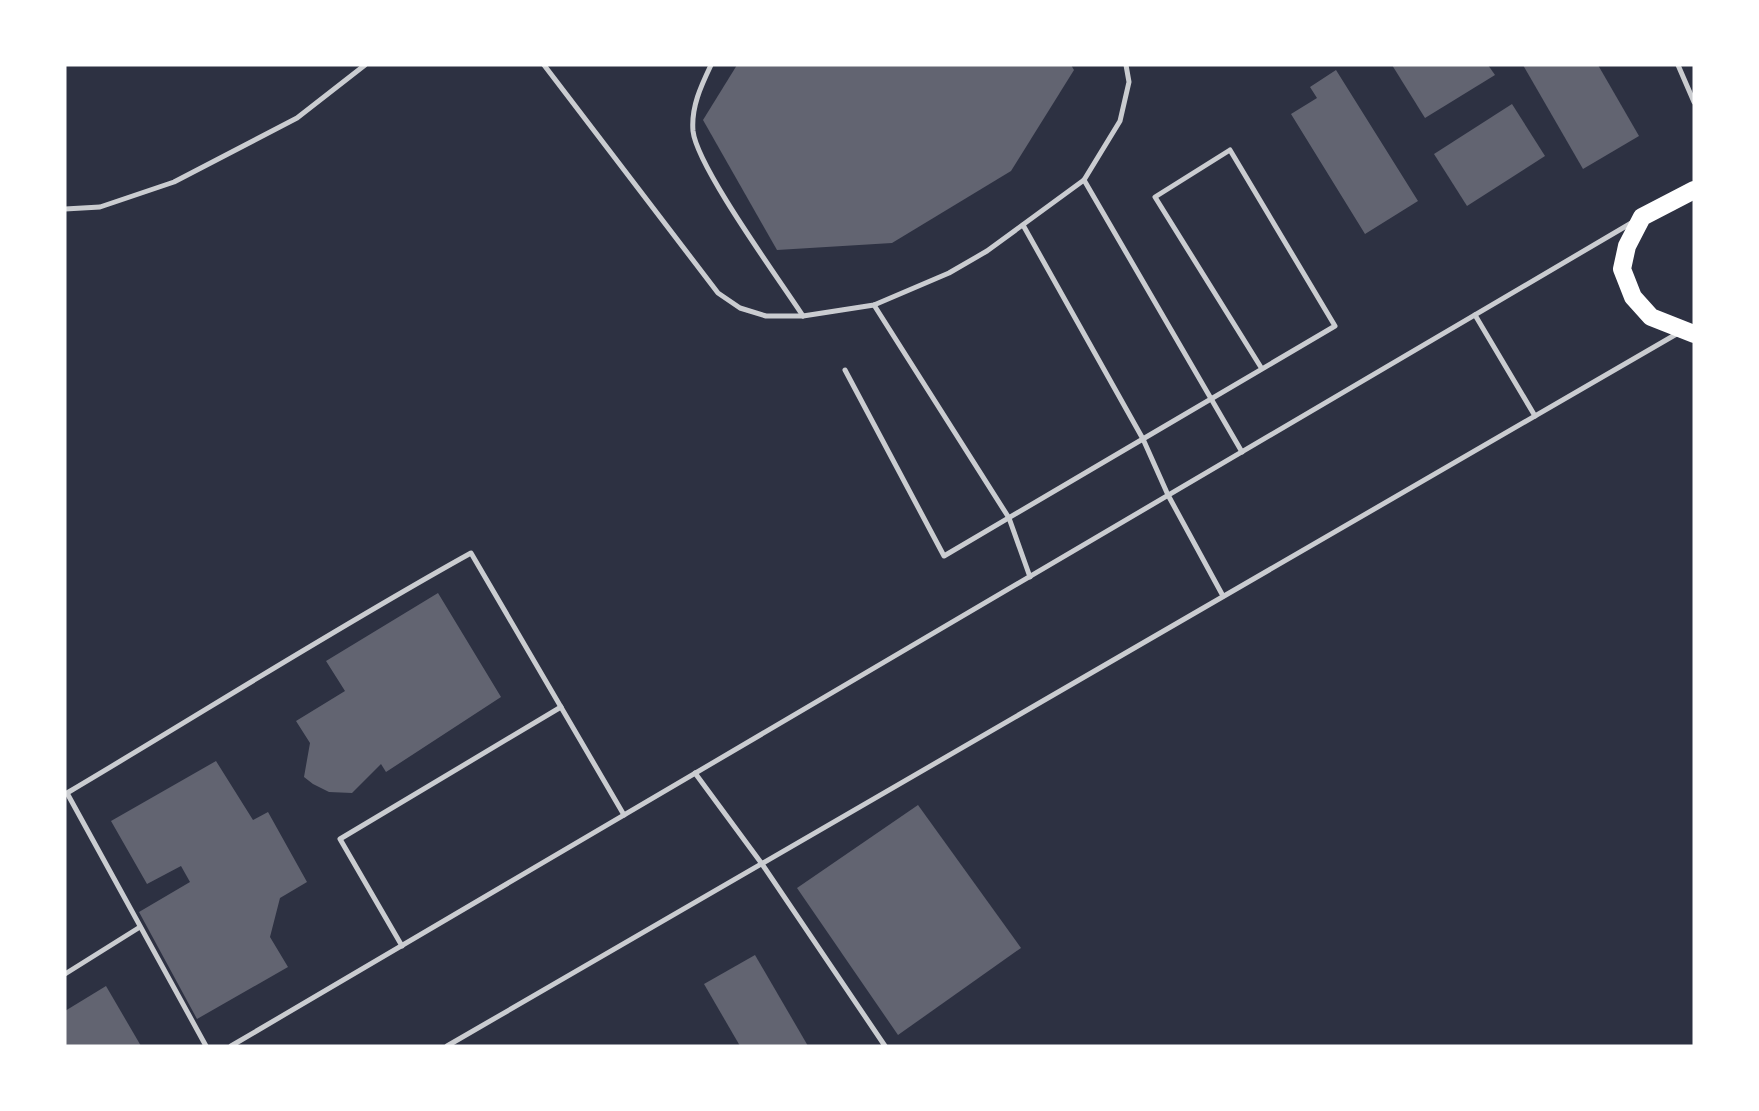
<svg xmlns="http://www.w3.org/2000/svg" width="1759" height="1111" viewBox="0 0 1759 1111" font-family="'Source Sans 3',sans-serif">
  <rect width="100%" height="100%" fill="#2d3142"/>
  <g fill="#626471">
    <polygon points="737,65 1071,65 1074,70 1011,171 892,243 777,250 703,120"/>
    <polygon points="1392,65 1488,65 1495,75 1425,118"/>
    <polygon points="1523,65 1598,65 1639,136 1583,169"/>
    <polygon points="1336,70 1418,201 1365,234 1291,114 1317,98 1310,87"/>
    <polygon points="1512,104 1545,156 1467,206 1434,154"/>
    <polygon points="438,593 501,697 386,772 381,764 352,793 329,792 313,784 304,777 310,743 296,721 345,691 326,661"/>
    <polygon points="216,761 253,820 268,812 307,882 280,898 270,937 288,967 197,1019 139,912 190,882 181,866 147,884 111,821"/>
    <polygon points="918,805 1021,948 898,1035 797,888"/>
    <polygon points="755,955 808,1046 740,1046 704,984"/>
    <polygon points="106,986 141,1046 65,1046 65,1011"/>
  </g>
  <g fill="none" stroke-linecap="round" stroke-linejoin="round">
    <g stroke="#caccd0" stroke-width="5">
      <polyline points="544,65 718,293 740,308 766,316 803,316 874,305 949,273 987,251 1084,180 1120,121 1129,82 1126,65"/>
      <path d="M 711,65 C 701,86 691,107 693,131 C 697,167 779,279 803,316"/>
      <polyline points="1678,65 1694,102"/>
      <polyline points="1084,180 1242,452"/>
      <polyline points="65,209 100,207 174,182 297,118 365,65"/>
      <polyline points="1023,225 1143,439 1168,495 1223,596"/>
      <polyline points="874,305 1009,518 1030,577"/>
      <polyline points="1475,315 1535,416"/>
      <path d="M 845,370 L 944,556 C 1074,479 1205,403 1335,326 L 1230,150 L 1155,197 L 1262,369"/>
      <polyline points="695,773 762,864 885,1046"/>
      <polyline points="402,946 340,839 561,707"/>
      <polyline points="65,974 140,927"/>
      <path d="M 206,1046 L 67,793 C 202,713 334,629 471,553 L 624,815"/>
      <polyline points="231,1046 1633,222"/>
      <polyline points="447,1046 1680,332"/>
    </g>
    <polyline stroke="#fff" stroke-width="18" points="1694,190 1642,217 1627,246 1622,269 1633,297 1651,317 1694,334"/>
  </g>
  <rect width="1759" height="1111" fill="none" stroke="#ffffff" stroke-width="133"/>
</svg>
